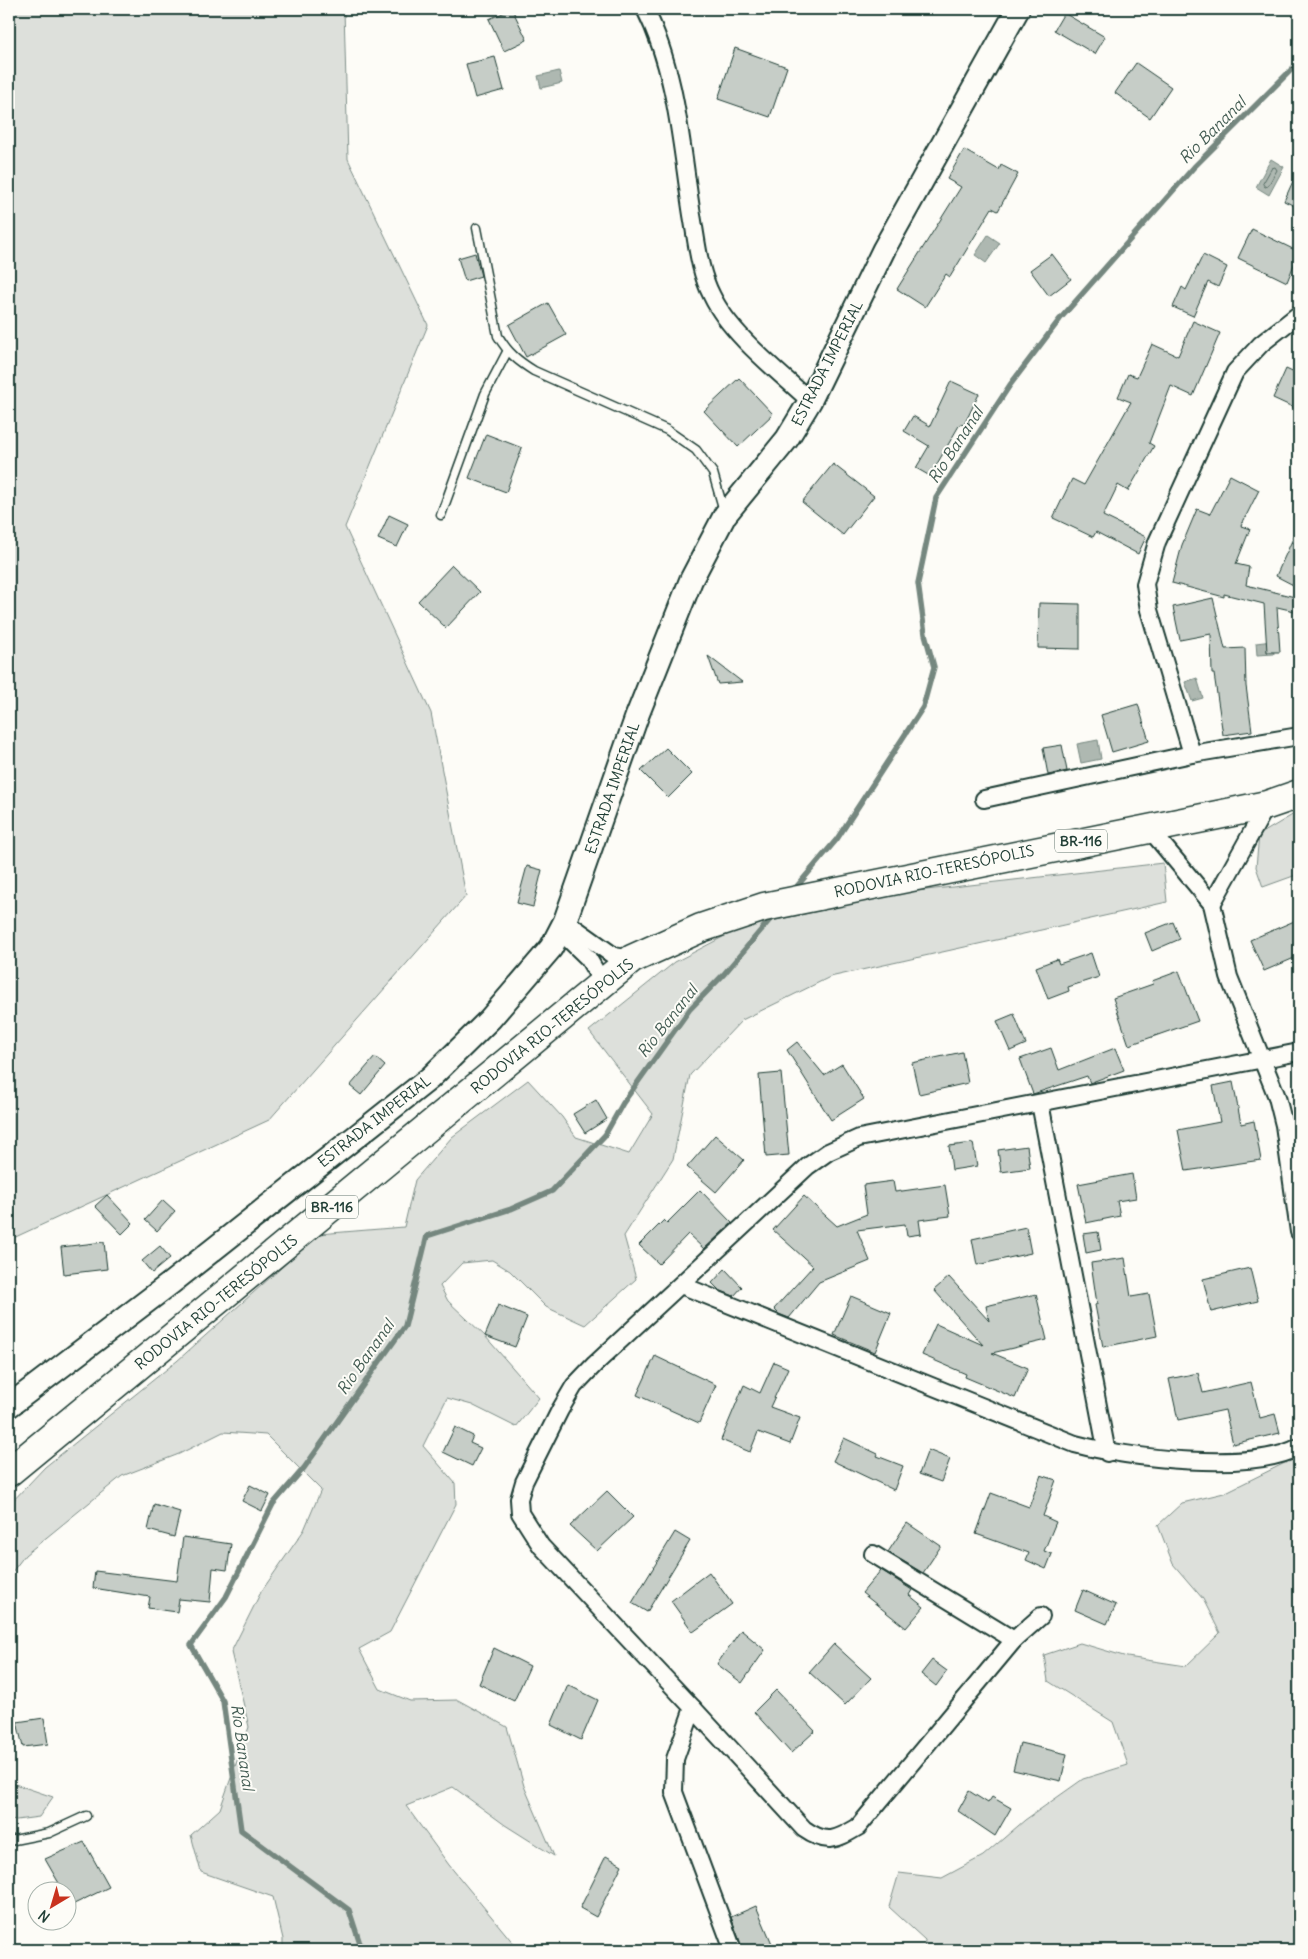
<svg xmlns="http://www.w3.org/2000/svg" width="1308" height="1959" viewBox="0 0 1308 1959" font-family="Delius,sans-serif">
  <rect width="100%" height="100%" fill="#fdfcf7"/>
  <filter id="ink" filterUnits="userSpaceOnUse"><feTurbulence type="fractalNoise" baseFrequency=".02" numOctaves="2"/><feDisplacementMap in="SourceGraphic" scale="10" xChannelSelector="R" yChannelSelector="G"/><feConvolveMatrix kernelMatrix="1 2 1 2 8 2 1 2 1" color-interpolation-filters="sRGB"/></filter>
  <g filter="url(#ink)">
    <g fill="#dde0db" stroke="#7e8e88">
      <polygon points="9,9 344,9 348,159 428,325 345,527 431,713 466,896 269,1120 9,1240"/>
      <polygon points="1299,811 1299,874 1263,887 1256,867 1259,835"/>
      <polygon points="1163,863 1167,902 830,977 742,1020 690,1075 673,1159 624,1236 636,1279 585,1325 546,1307 510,1271 492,1260 462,1263 440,1286 448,1301 485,1336 539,1398 516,1427 472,1405 447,1398 423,1446 455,1483 456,1504 390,1632 359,1649 380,1689 410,1701 458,1700 507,1727 524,1786 554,1856 505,1825 453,1787 406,1806 449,1865 519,1950 283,1950 283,1939 273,1897 201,1872 191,1835 220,1809 249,1727 231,1652 261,1592 304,1530 321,1490 266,1435 223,1432 179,1454 122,1476 25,1555 9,1576 9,1505 45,1467 177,1361 319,1234 404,1227 415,1180 452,1137 528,1080 562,1117 576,1137 629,1154 653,1114 589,1031 675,962 740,928 900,893"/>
      <polygon points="1299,1456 1299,1950 924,1950 925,1940 889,1907 899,1873 942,1878 983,1856 1025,1820 1083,1779 1128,1765 1113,1722 1048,1681 1044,1655 1080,1643 1127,1657 1186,1666 1220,1633 1203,1599 1173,1564 1158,1525 1182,1503 1224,1493"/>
      <polygon points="9,1782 53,1797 39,1817 9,1821"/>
    </g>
    <g fill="#aeb8b1" stroke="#75877f">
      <polygon points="559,71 562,83 541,88 538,76"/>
      <polygon points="1271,159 1284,167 1269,195 1256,187"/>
      <polygon points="988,235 1000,243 986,263 975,255"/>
      <polygon points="1272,641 1274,654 1257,655 1256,643"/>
      <polygon points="1197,678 1203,698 1192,701 1185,682"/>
      <polygon points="1098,740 1101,759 1081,763 1077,744"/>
    </g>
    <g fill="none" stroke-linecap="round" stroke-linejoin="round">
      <polygon stroke="#586e66" stroke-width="1" points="1272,168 1275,167 1277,170 1268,186 1265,187 1263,184"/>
      <g stroke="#75877f" stroke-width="5.5">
        <polyline points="793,891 837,839 923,707 934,667 925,634 918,583 936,498 1010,385 1060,319 1194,167 1299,62"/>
        <polyline points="362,1950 349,1910 241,1830 223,1701 191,1645 226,1597 273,1504 304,1468 405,1326 427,1236 511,1209 552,1191 605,1135 623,1103 690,1009 724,974 773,916"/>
      </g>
    </g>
    <g fill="#c6cdc7" stroke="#1f3d34">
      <polygon points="512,9 527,40 504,51 489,19"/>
      <polygon points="1064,13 1105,37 1095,54 1054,30"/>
      <polygon points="735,48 787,67 770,117 718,99"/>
      <polygon points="495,57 504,90 475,98 466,64"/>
      <polygon points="1136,63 1171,87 1150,118 1115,93"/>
      <polygon points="964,150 999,170 1001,165 1018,174 998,211 992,208 950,277 946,274 925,307 897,289 961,187 947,179"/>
      <polygon points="1299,168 1299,208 1284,201"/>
      <polygon points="1252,229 1299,252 1287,282 1238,258"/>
      <polygon points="475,253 481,276 465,281 458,258"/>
      <polygon points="1052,254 1071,279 1049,296 1030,270"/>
      <polygon points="1203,255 1227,267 1218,287 1208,282 1193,316 1173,307 1182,287 1186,290"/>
      <polygon points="548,303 566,335 526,357 509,325"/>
      <polygon points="1193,321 1220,333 1193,396 1171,386 1149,443 1154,446 1128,491 1118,485 1103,516 1146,537 1138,554 1096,532 1093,537 1053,518 1072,479 1084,485 1131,402 1118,397 1128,374 1137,377 1152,344 1178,356"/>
      <polygon points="1286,369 1299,375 1299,410 1273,398"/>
      <polygon points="739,378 773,414 738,447 704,411"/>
      <polygon points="951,381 979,394 964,425 960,424 930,476 916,468 929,446 904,431 913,416 930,426"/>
      <polygon points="486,434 522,448 506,492 469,478"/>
      <polygon points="833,464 874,496 843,535 802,502"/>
      <polygon points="1230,475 1259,490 1241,526 1250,529 1236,564 1249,567 1246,585 1299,598 1299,612 1277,607 1280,652 1267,652 1264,604 1224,594 1224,597 1172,583 1182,545 1197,509 1210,514"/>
      <polygon points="389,515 408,524 397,547 378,539"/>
      <polygon points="1299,525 1299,588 1276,576"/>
      <polygon points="452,565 480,592 446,628 418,601"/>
      <polygon points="1213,598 1225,649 1245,648 1246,686 1252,731 1223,735 1214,674 1212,674 1211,634 1180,640 1173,607"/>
      <polygon points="1039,603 1080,604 1080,649 1038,648"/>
      <polygon points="708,656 742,682 718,684"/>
      <polygon points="1138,704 1149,741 1112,752 1101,715"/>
      <polygon points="1062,745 1067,771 1048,775 1043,748"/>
      <polygon points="666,748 692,774 668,798 641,771"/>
      <polygon points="527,866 542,870 533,907 517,903"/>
      <polygon points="1299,919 1299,956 1264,971 1250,940"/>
      <polygon points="1173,922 1180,939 1152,951 1145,933"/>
      <polygon points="1091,953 1099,977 1068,987 1069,991 1048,999 1036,967 1057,959 1059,964"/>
      <polygon points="1179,971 1198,1021 1129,1045 1113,998 1153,984 1152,981"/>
      <polygon points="1014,1014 1026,1044 1010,1051 997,1021"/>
      <polygon points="797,1042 824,1075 842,1064 864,1099 831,1120 787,1050"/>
      <polygon points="1051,1048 1059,1070 1115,1048 1124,1070 1092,1082 1090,1083 1087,1076 1033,1094 1020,1059"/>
      <polygon points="962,1052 968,1083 919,1094 912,1063"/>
      <polygon points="375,1057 385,1066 361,1095 350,1086"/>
      <polygon points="781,1073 789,1155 766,1157 759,1075"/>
      <polygon points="1233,1082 1241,1124 1254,1121 1261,1160 1186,1171 1178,1130 1220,1122 1213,1086"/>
      <polygon points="596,1100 607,1119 585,1133 573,1114"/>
      <polygon points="715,1135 744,1160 716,1192 687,1167"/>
      <polygon points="973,1143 977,1166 952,1170 949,1146"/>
      <polygon points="1027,1146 1030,1168 1001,1172 998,1150"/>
      <polygon points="1132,1174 1136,1198 1117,1201 1120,1216 1086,1223 1078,1184"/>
      <polygon points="893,1181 895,1192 945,1185 950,1216 919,1220 921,1234 907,1236 905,1224 857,1230 870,1261 819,1282 789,1318 779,1314 774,1309 813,1266 773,1230 804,1196 837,1226 867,1214 863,1185"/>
      <polygon points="700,1190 732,1223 704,1249 688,1234 659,1264 639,1245 664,1220 667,1223"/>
      <polygon points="107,1195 133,1223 122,1234 95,1206"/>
      <polygon points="163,1200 175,1211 157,1231 145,1220"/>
      <polygon points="1026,1227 1031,1253 977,1265 972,1239"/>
      <polygon points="1098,1232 1101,1250 1086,1253 1083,1234"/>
      <polygon points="104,1242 107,1269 64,1274 61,1247"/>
      <polygon points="160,1246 170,1258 152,1273 142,1261"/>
      <polygon points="1125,1258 1131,1297 1149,1294 1157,1336 1103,1347 1095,1305 1097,1304 1091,1263"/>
      <polygon points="1250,1268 1258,1301 1211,1312 1203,1279"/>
      <polygon points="725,1269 742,1287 734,1296 719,1290 712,1283"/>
      <polygon points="949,1277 989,1321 986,1306 1036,1294 1047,1340 992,1353 1028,1368 1015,1398 965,1377 966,1374 922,1355 936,1324 983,1345 934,1290"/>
      <polygon points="851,1296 891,1313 875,1352 834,1335"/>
      <polygon points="498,1305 527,1317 515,1347 485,1336"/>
      <polygon points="655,1356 716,1385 699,1423 637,1395"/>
      <polygon points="774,1362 788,1368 770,1407 800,1418 790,1444 758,1432 750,1452 721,1440 744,1385 760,1393"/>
      <polygon points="1198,1373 1203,1393 1251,1382 1260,1418 1275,1414 1280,1433 1233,1444 1225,1410 1178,1420 1169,1379"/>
      <polygon points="455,1427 473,1436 470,1443 481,1448 472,1466 443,1452"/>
      <polygon points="844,1438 878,1454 877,1456 903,1466 894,1490 833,1461"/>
      <polygon points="928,1450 950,1459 941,1482 919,1474"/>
      <polygon points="1041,1475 1056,1480 1043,1516 1056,1522 1044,1551 1052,1554 1046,1569 1026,1560 1029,1553 976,1534 991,1493 1029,1507"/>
      <polygon points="250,1485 270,1495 262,1511 242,1501"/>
      <polygon points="607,1491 633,1517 597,1551 570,1526"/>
      <polygon points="154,1504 180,1512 174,1537 148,1530"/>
      <polygon points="907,1523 941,1546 923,1573 888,1552"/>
      <polygon points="675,1532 690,1541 647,1612 632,1603"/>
      <polygon points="183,1537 231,1544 227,1570 213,1568 210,1602 179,1599 177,1612 148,1608 150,1597 93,1588 95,1571 177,1581"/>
      <polygon points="881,1570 912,1590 909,1595 924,1607 906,1628 862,1593"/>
      <polygon points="709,1572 732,1604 693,1632 671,1601"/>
      <polygon points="1083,1590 1116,1605 1107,1624 1075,1610"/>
      <polygon points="741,1630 765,1650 742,1683 717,1664"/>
      <polygon points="834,1644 871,1678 845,1705 809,1672"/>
      <polygon points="494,1648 530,1666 514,1701 479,1684"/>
      <polygon points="932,1660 947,1671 936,1686 921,1674"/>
      <polygon points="568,1685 598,1700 581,1740 551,1725"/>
      <polygon points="776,1690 815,1731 791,1753 754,1712"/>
      <polygon points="44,1718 48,1744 23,1747 17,1722"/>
      <polygon points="1020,1743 1067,1754 1061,1781 1013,1770"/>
      <polygon points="969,1791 988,1803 992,1797 1011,1808 995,1836 958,1811"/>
      <polygon points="84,1842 109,1887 72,1905 68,1898 68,1892 64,1892 45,1859"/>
      <polygon points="606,1856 622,1865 596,1917 580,1908"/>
      <polygon points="756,1906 773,1946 762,1950 743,1950 731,1917"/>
    </g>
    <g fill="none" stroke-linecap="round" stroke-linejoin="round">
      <defs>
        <g id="lane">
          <path d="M 477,228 L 498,336 C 508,353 518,361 534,371 L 667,430 L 696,450 L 713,473 L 724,511"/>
          <polyline points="441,515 485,394 507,352"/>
          <polyline points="9,1841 49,1833 86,1816"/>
        </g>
        <g id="street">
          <path d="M 645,9 C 677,72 681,146 692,215 C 697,243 699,271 712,296 C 730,334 779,372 810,401"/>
          <polyline points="1192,754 1149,610 1145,584 1157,542 1235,372 1261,344 1299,314"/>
          <polyline points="984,799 1192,754 1299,736"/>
          <polyline points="1148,827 1212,904 1229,977 1277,1097 1284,1125 1299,1232"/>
          <polyline points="1212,904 1267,805"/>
          <polyline points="565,921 614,956 632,959"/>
          <polyline points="561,932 588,958 602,982"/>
          <polyline points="1040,1103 1107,1453"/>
          <path d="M 681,1285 L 1075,1444 C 1128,1458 1251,1473 1299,1447"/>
          <polyline points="873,1554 1014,1640"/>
          <path d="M 693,1708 L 804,1829 C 827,1845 836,1840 858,1827 L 1014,1640 L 1041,1616"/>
          <polyline points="733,1950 674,1792 675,1759 693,1708 541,1546 520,1513 519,1499 524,1482 560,1410 574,1386 595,1364 808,1166 828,1152 859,1138 1299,1052"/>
        </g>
        <polyline id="secondary" points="9,1406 171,1283 430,1078 490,1019 551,948 565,921 637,716 691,580 725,515 787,439 810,401 884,249 1018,9"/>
        <polyline id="highway" points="9,1472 632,959 701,928 764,907 1267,805 1299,794"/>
      </defs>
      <use href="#lane" stroke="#1f3d34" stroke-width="11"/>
      <use href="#street" stroke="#1f3d34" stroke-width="20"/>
      <use href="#secondary" stroke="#1f3d34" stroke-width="26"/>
      <use href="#highway" stroke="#1f3d34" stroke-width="31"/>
      <use href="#lane" stroke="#fdfcf7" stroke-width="8"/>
      <use href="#street" stroke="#fdfcf7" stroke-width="16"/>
      <use href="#secondary" stroke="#fdfcf7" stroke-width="22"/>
      <use href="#highway" stroke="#fdfcf7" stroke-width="28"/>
    </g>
  </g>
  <g text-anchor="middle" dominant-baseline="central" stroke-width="4" stroke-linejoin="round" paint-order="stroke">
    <g fill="#fdfcf7" stroke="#62766e" stroke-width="1">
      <rect x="1055" y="829.5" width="52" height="23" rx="4"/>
      <rect x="306" y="1195.5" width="52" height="23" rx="4"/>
    </g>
    <g font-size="14" font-weight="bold" fill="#1f3d34">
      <text x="1081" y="841">BR-116</text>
      <text x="332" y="1207">BR-116</text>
    </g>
    <g font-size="15" fill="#1f3d34" stroke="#fdfcf7">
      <text transform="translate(827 363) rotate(-63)">ESTRADA IMPERIAL</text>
      <text transform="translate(612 788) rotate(-71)">ESTRADA IMPERIAL</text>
      <text transform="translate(934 871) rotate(-12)">RODOVIA RIO-TERESÓPOLIS</text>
      <text transform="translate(552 1026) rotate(-39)">RODOVIA RIO-TERESÓPOLIS</text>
      <text transform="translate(374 1121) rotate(-38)">ESTRADA IMPERIAL</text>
      <text transform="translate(216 1302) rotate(-39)">RODOVIA RIO-TERESÓPOLIS</text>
    </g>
    <g font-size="16" font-style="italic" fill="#435c53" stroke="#fdfcf7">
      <text transform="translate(1212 130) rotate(-45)">Rio Bananal</text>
      <text transform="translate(955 445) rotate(-57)">Rio Bananal</text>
      <text transform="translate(667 1021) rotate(-52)">Rio Bananal</text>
      <text transform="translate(365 1357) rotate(-55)">Rio Bananal</text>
      <text transform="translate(243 1747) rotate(82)">Rio Bananal</text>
    </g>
  </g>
  <rect width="1308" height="1959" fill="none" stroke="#fdfcf7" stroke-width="30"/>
  <rect x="15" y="15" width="1278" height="1929" fill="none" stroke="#1f3d34" stroke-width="2" filter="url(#ink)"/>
  <g transform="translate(52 1906) rotate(218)"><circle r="24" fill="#fdfcf7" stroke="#a4b0a9"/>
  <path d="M0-4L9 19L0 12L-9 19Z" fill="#c8321e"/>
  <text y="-8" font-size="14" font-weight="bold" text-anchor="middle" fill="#1f3d34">N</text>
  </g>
</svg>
